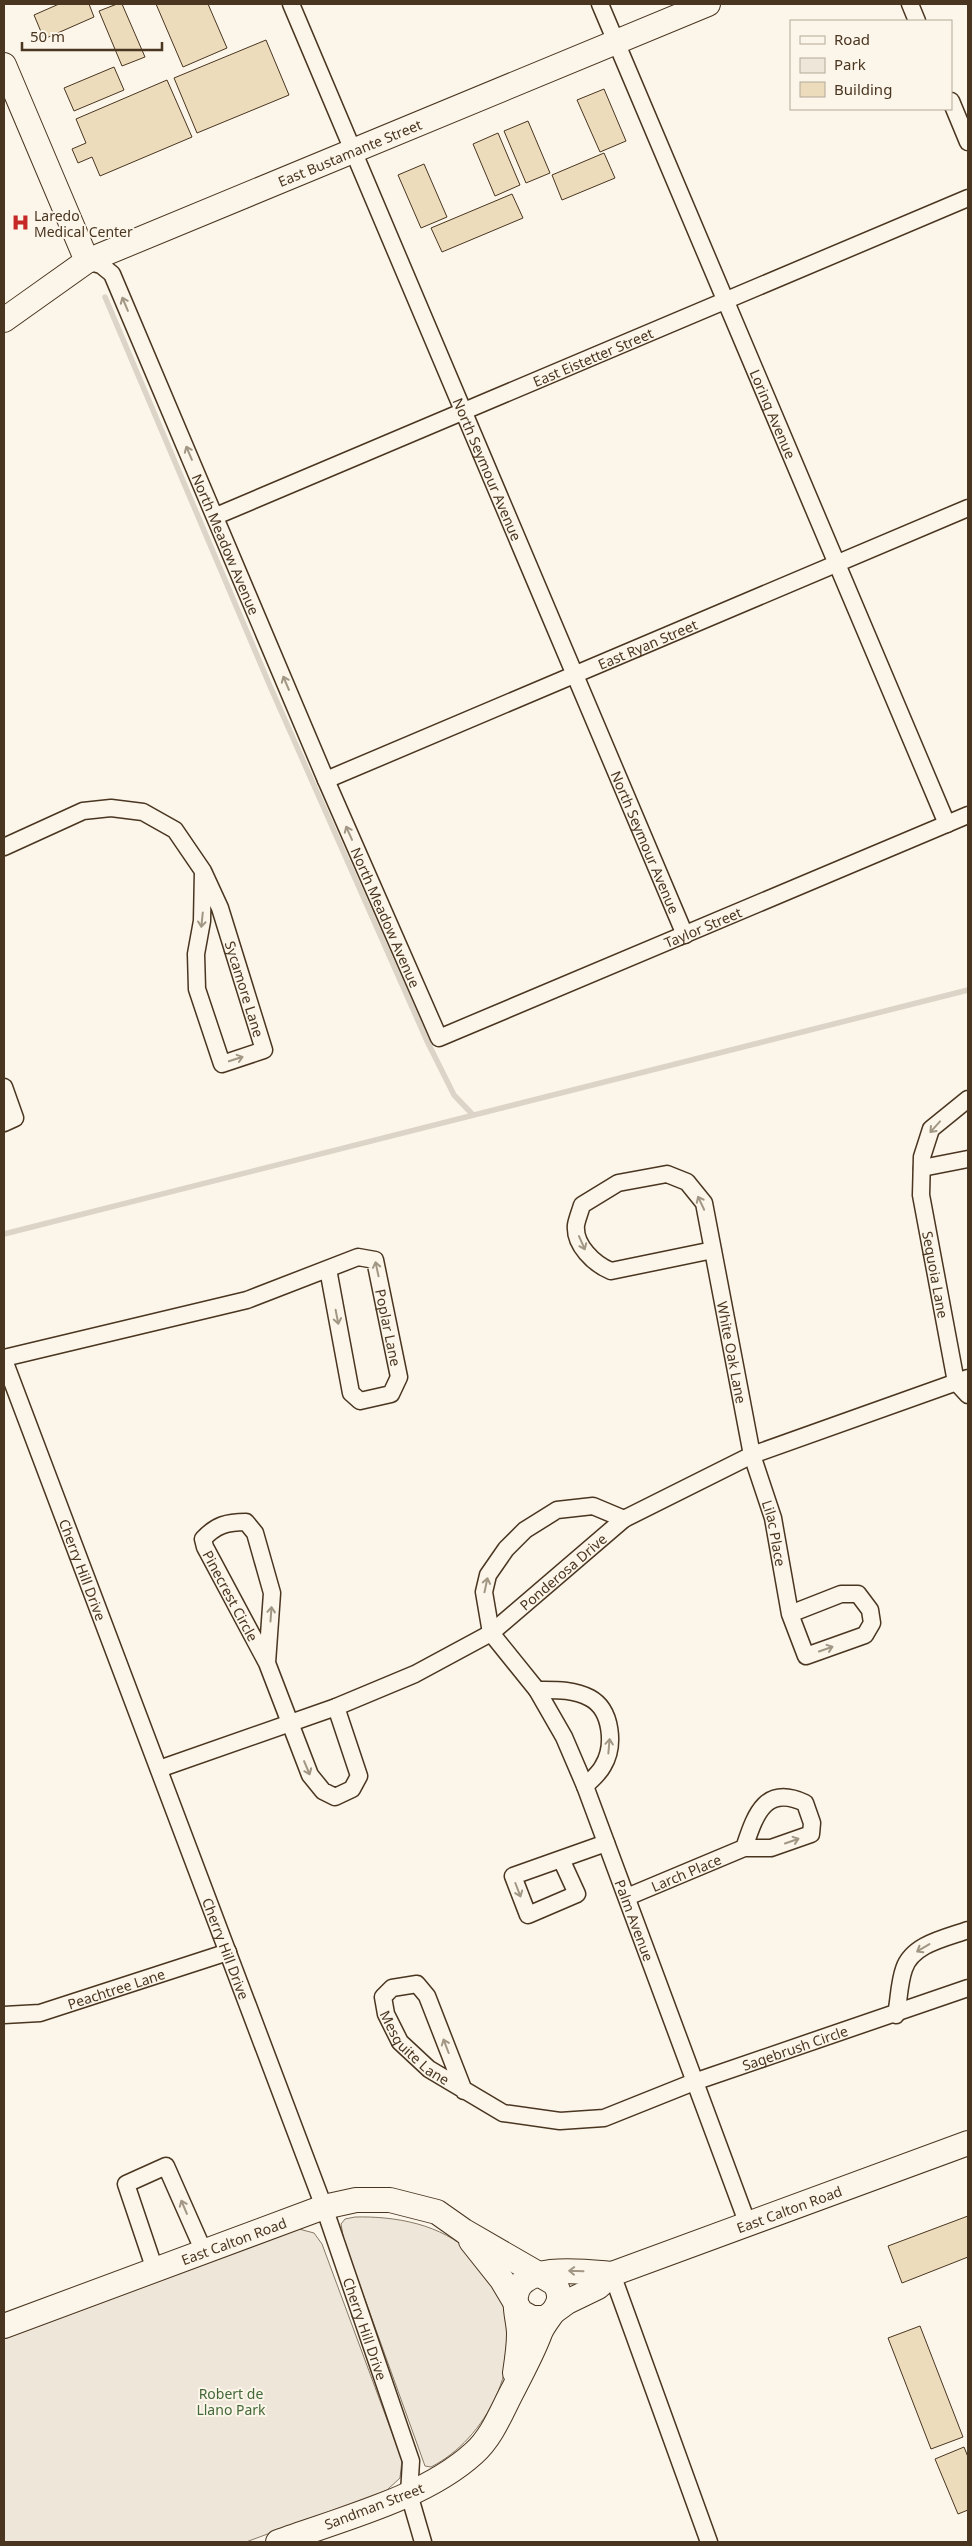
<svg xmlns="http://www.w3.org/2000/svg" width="972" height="2546" viewBox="0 0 972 2546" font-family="'Noto Sans',sans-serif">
  <rect width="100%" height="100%" fill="#fbf6e9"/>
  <g fill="#ede6d9" stroke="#887966">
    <path d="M 355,2217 C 395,2216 442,2224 472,2254 C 478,2260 482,2269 486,2276 C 491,2285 499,2293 502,2302 C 525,2363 486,2439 431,2467 L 425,2466 L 344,2241 L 341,2224 L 345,2219 Z"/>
    <polygon points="299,2229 314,2233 322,2244 402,2460 400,2478 387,2490 246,2542 4,2542 4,2339"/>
  </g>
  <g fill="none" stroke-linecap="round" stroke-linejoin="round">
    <g stroke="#dcd4c6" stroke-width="5.5">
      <polyline points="105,297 270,686 427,1041 454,1095 473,1115"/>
      <polyline points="4,1234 968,990"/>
    </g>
  </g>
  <g fill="#ecdcbc" stroke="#4a3520">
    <polygon points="59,4 89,4 94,17 44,39 34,15"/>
    <polygon points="117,4 122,4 145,57 122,66 99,11"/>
    <polygon points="156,4 208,4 227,48 183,67"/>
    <polygon points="266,40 289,95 197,133 174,78"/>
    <polygon points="114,67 124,90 74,111 64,88"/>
    <polygon points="167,80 192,137 100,176 92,157 78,163 72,149 86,143 76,119"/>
    <polygon points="604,89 626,141 600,152 577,100"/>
    <polygon points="528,121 550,173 526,183 504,131"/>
    <polygon points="498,133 520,185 495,196 473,144"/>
    <polygon points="604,153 615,178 562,200 552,175"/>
    <polygon points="424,164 447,217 421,228 398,175"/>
    <polygon points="512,194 523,218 442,252 431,228"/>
    <polygon points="968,2216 968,2257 902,2283 888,2246"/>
    <polygon points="920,2326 963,2437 931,2449 888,2338"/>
    <polygon points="964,2447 968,2457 968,2510 958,2514 935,2459"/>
  </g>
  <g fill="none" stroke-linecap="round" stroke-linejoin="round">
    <defs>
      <g id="street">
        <path id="s1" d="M 291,4 L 685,935"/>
        <path id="s2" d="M 600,4 L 947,824"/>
        <polyline points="910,4 917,21"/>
        <polyline points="951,101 968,142"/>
        <path id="s3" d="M 87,261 L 101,265 L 112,274 L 326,780 L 439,1038 L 968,815"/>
        <path id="s4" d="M 216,516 L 968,198"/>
        <path id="s5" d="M 326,780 L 968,508"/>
        <path id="s6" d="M 4,847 L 83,811 L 111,808 L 143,812 L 175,830 L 203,871 L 220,908 L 264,1050 L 222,1064 L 197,989 L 196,954 L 202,921 L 203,871"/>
        <polyline points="4,1087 15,1118 4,1123"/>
        <path id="s7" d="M 968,1099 L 931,1129 L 922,1157 L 921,1195 L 956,1382 L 968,1395"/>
        <polyline points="922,1168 968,1159"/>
        <path id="s8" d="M 713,1250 L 611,1271 C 594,1264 574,1245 576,1225 C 577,1219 580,1212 582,1205 L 618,1183 L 667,1174 L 687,1182 L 704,1203 L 752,1455 L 773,1518 L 790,1614 L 806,1656 L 865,1635 L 872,1623 L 870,1610 L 858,1594 L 841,1594 L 790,1614"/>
        <path id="s9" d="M 4,1358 L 247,1300 L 358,1257 L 375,1260 L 399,1377 L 391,1394 L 360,1401 L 351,1393 L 328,1269"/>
        <path id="s10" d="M 4,1360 L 324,2207 L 411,2461 L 409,2494 L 423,2542"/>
        <path id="s11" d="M 624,1519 L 593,1506 L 557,1510 L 525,1530 L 506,1549 L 488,1575 L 484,1592 L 491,1633 L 537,1690 L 564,1737 L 585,1786 L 747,2222"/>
        <path id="s12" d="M 267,1663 L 272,1593 L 255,1533 L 246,1522 C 227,1522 216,1525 203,1539 L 205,1547 L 267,1663 L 310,1775 L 323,1791 L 335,1797 L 352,1789 L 359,1776 L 336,1707"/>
        <path d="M 537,1690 C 555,1690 573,1689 590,1698 C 612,1710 615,1746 603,1766 C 599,1774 591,1780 585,1786"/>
        <path id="s13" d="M 159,1769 L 336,1707 L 415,1674 L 491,1633 L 624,1519 L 752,1455 L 968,1378"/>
        <polyline points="561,1859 577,1894 528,1915 513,1876 606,1843"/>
        <path id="s14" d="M 627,1897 L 744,1848 L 771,1848 L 811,1834 L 812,1823 L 805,1803 C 764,1784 755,1816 744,1848"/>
        <path id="s15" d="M 4,2015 L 40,2013 L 228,1952"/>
        <path d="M 896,2015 C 899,2000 899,1983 904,1969 C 912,1944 946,1938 968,1930"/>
        <path id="s16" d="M 464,2091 L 427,1996 L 417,1984 L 392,1988 L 383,1997 L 386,2014 L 400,2042 L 429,2069 L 503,2113 L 560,2121 L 604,2118 L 694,2082 L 968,1988"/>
        <polyline points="155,2270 126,2184 166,2166 204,2252"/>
        <polyline points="612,2274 709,2542"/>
      </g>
      <g id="secondary">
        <polyline points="4,65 87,261"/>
        <path id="s17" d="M 4,320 L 87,261 L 708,4"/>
        <path id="s18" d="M 471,2241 L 502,2280 L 521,2312 L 532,2318 L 545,2318 L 567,2302 L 598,2287 L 612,2274 L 968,2143"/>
        <path id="s19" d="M 4,2326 L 324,2207 L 356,2200 L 390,2200 L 437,2212 L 464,2231 L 554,2283 C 569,2303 547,2315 540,2333 C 533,2352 523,2370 514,2388 C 502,2410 493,2436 474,2453 C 425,2498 341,2519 278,2542"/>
        <path d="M 515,2373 C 517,2360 519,2347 519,2334 C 519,2322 514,2309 516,2296 C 520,2262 588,2272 612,2274"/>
      </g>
    </defs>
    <use href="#street" stroke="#4a3520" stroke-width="19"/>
    <use href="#secondary" stroke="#4a3520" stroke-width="26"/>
    <use href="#street" stroke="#fbf6e9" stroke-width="16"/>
    <use href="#secondary" stroke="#fbf6e9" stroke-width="24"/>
  </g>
  <defs><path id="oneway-shaft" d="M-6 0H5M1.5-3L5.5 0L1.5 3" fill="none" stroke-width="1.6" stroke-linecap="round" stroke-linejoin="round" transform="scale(1.25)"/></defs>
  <g stroke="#a29684">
    <use href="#oneway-shaft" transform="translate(125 304) rotate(-113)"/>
    <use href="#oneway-shaft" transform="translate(189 453) rotate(-113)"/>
    <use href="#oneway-shaft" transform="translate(286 683) rotate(-113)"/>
    <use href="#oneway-shaft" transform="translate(349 833) rotate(-114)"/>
    <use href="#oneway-shaft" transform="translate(202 920) rotate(96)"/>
    <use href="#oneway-shaft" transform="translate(236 1059) rotate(-18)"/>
    <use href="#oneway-shaft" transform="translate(935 1127) rotate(132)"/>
    <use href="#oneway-shaft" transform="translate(701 1203) rotate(-115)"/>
    <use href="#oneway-shaft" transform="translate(582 1243) rotate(66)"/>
    <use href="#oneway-shaft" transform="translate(377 1269) rotate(-102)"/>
    <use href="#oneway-shaft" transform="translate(337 1317) rotate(79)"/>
    <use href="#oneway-shaft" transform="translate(486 1585) rotate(-78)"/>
    <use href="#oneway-shaft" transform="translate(271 1614) rotate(-86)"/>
    <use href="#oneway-shaft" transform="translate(826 1649) rotate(-19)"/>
    <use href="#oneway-shaft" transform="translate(609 1746) rotate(-85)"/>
    <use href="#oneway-shaft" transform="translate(307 1768) rotate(67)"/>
    <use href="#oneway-shaft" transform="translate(792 1841) rotate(-19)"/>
    <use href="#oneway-shaft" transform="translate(518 1890) rotate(69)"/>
    <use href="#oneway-shaft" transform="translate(923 1948) rotate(149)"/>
    <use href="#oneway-shaft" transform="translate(446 2046) rotate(-111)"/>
    <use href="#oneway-shaft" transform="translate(184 2207) rotate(-113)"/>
    <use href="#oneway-shaft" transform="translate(576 2271) rotate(-178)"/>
  </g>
  <defs>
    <symbol id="hospital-bare" viewBox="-9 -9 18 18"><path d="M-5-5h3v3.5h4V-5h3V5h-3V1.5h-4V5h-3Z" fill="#c62828" stroke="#fbf6e9" stroke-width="2.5" paint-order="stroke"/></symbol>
  </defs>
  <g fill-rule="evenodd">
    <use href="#hospital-bare" x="8" y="210" width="25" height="25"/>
  </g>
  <g text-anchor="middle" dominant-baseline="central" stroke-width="4" stroke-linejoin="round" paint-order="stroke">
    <g font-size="14" fill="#4a3520" stroke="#fbf6e9">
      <text stroke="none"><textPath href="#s17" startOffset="386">East Bustamante Street</textPath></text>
      <text stroke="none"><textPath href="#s4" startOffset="409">East Eistetter Street</textPath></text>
      <text stroke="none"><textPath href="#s2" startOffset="445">Loring Avenue</textPath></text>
      <text stroke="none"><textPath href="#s1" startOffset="505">North Seymour Avenue</textPath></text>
      <text stroke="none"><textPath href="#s3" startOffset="322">North Meadow Avenue</textPath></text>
      <text stroke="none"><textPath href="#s5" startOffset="349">East Ryan Street</textPath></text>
      <text stroke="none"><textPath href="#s1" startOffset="910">North Seymour Avenue</textPath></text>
      <text stroke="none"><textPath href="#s3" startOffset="728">North Meadow Avenue</textPath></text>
      <text stroke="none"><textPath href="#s3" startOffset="1146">Taylor Street</textPath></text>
      <text stroke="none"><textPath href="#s6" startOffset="359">Sycamore Lane</textPath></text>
      <text stroke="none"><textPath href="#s7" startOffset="196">Sequoia Lane</textPath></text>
      <text stroke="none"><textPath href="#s9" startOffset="455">Poplar Lane</textPath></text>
      <text stroke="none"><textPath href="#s8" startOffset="479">White Oak Lane</textPath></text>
      <text stroke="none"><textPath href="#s8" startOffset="665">Lilac Place</textPath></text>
      <text stroke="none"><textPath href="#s10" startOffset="224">Cherry Hill Drive</textPath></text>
      <text stroke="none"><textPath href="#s13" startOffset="454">Ponderosa Drive</textPath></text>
      <text stroke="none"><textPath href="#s12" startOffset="258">Pinecrest Circle</textPath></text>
      <text stroke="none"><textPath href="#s14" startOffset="64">Larch Place</textPath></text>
      <text stroke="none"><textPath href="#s11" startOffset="549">Palm Avenue</textPath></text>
      <text stroke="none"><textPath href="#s10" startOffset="629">Cherry Hill Drive</textPath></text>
      <text stroke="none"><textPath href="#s15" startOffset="116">Peachtree Lane</textPath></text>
      <text stroke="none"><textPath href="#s16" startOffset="218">Mesquite Lane</textPath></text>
      <text stroke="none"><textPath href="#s16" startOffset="635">Sagebrush Circle</textPath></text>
      <text stroke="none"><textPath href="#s18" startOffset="382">East Calton Road</textPath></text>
      <text stroke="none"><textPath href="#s19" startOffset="245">East Calton Road</textPath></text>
      <text stroke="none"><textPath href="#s10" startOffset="1034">Cherry Hill Drive</textPath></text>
      <text transform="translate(374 2506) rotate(-21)">Sandman Street</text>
    </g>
    <g font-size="14" fill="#4a3520" stroke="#fbf6e9" text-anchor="start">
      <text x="34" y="215">Laredo<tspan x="34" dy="16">Medical Center</tspan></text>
    </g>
    <g font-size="14" fill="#436837" stroke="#fbf6e9">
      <text x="231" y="2393">Robert de<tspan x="231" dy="16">Llano Park</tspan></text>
    </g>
  </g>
  <rect width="972" height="2546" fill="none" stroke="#4a3520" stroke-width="10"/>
  <rect x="790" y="20" width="162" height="90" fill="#fbf6e9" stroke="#b4a999"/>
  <rect x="800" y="36" width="25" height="8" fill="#fbf6e9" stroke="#b4a999"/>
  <text x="834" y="45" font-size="15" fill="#4a3520">Road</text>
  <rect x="800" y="58" width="25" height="15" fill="#ede6d9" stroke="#b4a999"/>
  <text x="834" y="70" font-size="15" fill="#4a3520">Park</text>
  <rect x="800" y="82" width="25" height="15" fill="#ecdcbc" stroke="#b4a999"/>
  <text x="834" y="95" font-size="15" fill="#4a3520">Building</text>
  <path d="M22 42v8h140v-8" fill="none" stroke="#4a3520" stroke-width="2.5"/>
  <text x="30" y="42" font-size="15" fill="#4a3520" stroke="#fbf6e9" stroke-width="4" paint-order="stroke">50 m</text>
</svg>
